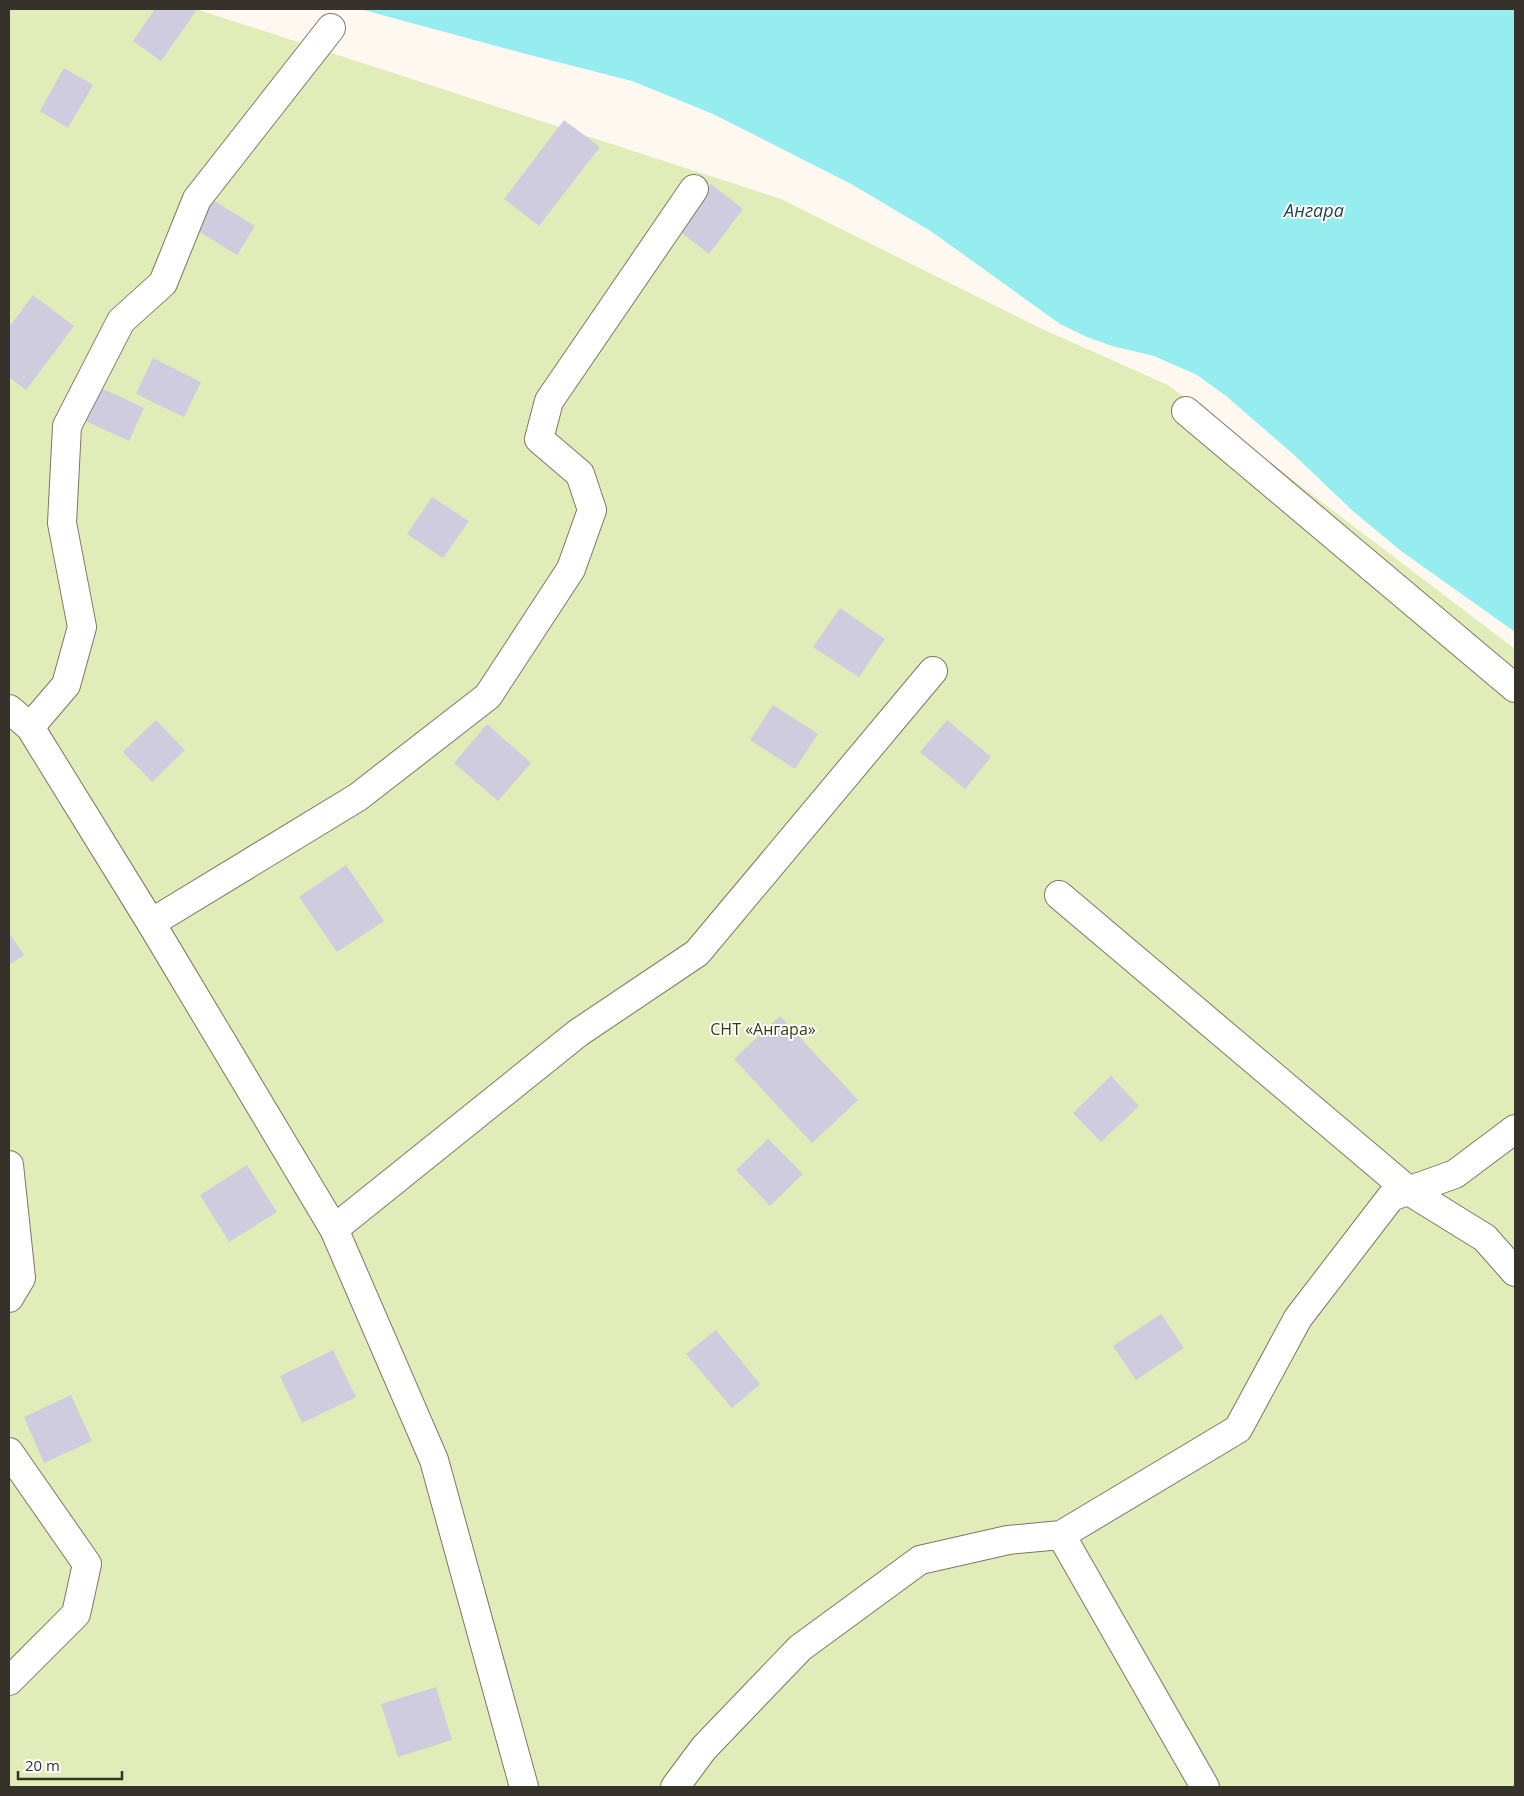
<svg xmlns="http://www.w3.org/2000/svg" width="1524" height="1796" viewBox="0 0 1524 1796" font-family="'Open Sans',sans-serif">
  <rect width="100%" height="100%" fill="#fef8f1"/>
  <polygon fill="#e0edb8" points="9,9 196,9 781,199 1040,328 1168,385 1515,649 1515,1787 9,1787"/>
  <polygon fill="#95edf0" points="360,9 1515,9 1515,632 1401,551 1354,512 1293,454 1226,396 1197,375 1154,356 1112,346 1087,337 1060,324 932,232 853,185 713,114 632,81 526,54"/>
  <g fill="#cfccdf">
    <polygon points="155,9 194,9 196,11 161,61 133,41"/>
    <polygon points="64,68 93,85 68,128 40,111"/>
    <polygon points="564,120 600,147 539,226 504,199"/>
    <polygon points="711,184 743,209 709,254 677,229"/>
    <polygon points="208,197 255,226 237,255 190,226"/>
    <polygon points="33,295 74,326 26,390 9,377 9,327"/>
    <polygon points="153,358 201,382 184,417 136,394"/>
    <polygon points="95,385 144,408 129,441 79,418"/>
    <polygon points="432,497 469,521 443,558 407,534"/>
    <polygon points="840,608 885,639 859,677 813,647"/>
    <polygon points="773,705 818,734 795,769 750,740"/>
    <polygon points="156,720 185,750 152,782 123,752"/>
    <polygon points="947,720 991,757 965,789 920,752"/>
    <polygon points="487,724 531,763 498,801 454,763"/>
    <polygon points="346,865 384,921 337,952 299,897"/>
    <polygon points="9,933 24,955 9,965"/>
    <polygon points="780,1016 858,1100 812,1143 734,1059"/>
    <polygon points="1111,1076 1139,1106 1101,1142 1073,1113"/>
    <polygon points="768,1139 803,1174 770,1206 736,1170"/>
    <polygon points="247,1165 277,1212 229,1242 200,1195"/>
    <polygon points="1161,1314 1184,1348 1136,1380 1113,1346"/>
    <polygon points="716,1330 760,1384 732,1408 686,1354"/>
    <polygon points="333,1350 356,1397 302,1423 280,1376"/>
    <polygon points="71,1395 92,1441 44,1463 24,1417"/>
    <polygon points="436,1687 452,1740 398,1757 381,1704"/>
  </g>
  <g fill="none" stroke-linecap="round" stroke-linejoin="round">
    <defs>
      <g id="street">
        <polyline points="1186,411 1515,688"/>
        <polyline points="9,709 30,727 151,923 334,1229 434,1460 524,1787"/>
        <polyline points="30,727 66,685 82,627 62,523 67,426 121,321 163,283 197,199 331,28"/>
        <polyline points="1059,895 1409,1191 1485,1238 1515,1272"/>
        <polyline points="151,923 358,797 488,696 571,569 592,510 580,474 539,439 549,401 694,189"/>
        <polyline points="9,1165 21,1278 9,1298"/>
        <polyline points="334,1229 578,1033 697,953 933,671"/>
        <polyline points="9,1452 87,1564 76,1614 9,1681"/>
        <polyline points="1061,1535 1205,1787"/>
        <polyline points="675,1787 704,1748 800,1648 920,1560 1008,1540 1061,1535 1238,1429 1298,1318 1391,1197 1455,1174 1515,1129"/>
      </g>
    </defs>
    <use href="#street" stroke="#827566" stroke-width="30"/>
    <use href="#street" stroke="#fff" stroke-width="28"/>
  </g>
  <g text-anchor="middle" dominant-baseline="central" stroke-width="4" stroke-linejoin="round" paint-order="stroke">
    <g font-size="16" fill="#343c0d" stroke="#fff">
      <text x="763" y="1029">СНТ «Ангара»</text>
    </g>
    <g font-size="18" font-style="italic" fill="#1d4748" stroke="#fff">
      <text x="1314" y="210">Ангара</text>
    </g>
  </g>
  <rect width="1524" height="1796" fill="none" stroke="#37312b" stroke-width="20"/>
  <path d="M18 1771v8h104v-8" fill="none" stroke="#37312b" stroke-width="2.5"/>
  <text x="25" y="1771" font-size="15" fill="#37312b" stroke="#ffffff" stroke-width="4" paint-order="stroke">20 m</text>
</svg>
